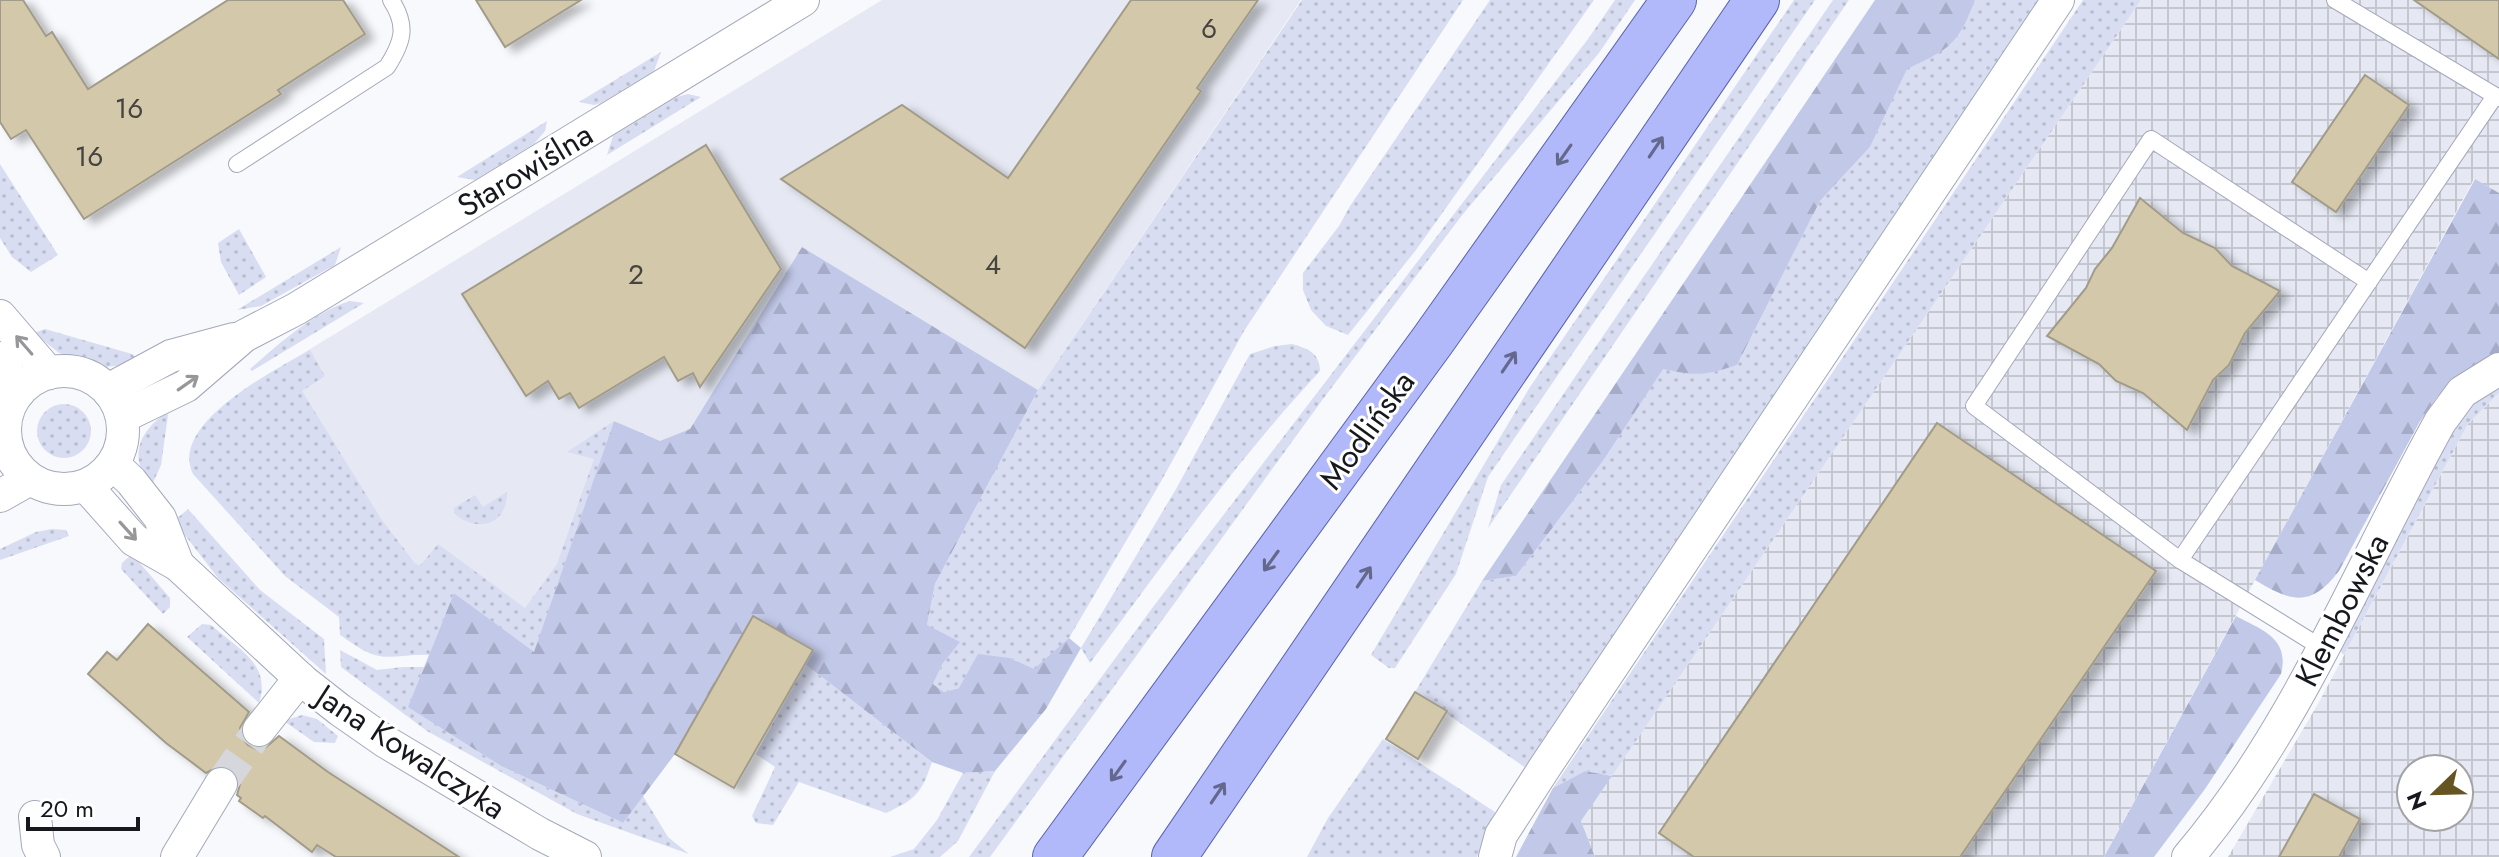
<svg xmlns="http://www.w3.org/2000/svg" width="2499" height="857" viewBox="0 0 2499 857" font-family="Jost,sans-serif">
  <defs>
    <pattern id="industrial-grid" width="8" height="8" patternUnits="userSpaceOnUse" patternTransform="scale(2)"><rect width="8" height="8" fill="#e6e9f3"/><path d="M0 4h8M4 0v8" fill="none" stroke="#c5c7d0"/></pattern>
    <pattern id="green-dots" width="8" height="8" patternUnits="userSpaceOnUse" patternTransform="scale(2)"><rect width="8" height="8" fill="#d8ddf2"/><path d="M2 2h.1M6 6h.1" fill="none" stroke="#b9bdcf" stroke-width="1.8" stroke-linecap="round"/></pattern>
    <pattern id="forest-firs" width="22" height="20" patternUnits="userSpaceOnUse" patternTransform="scale(2)"><rect width="22" height="20" fill="#c2c8e8"/><path d="M5 1l3.5 6h-7zM16 11l3.5 6h-7z" fill="#a6abc7"/></pattern>
    <filter id="shadow"><feDropShadow dx="9" dy="5" stdDeviation="4" flood-color="#0004"/></filter>
  </defs>
  <rect width="100%" height="100%" fill="#f8f9fd"/>
  <polygon fill="#e6e9f3" points="882,0 1301,0 1038,390 802,247 690,429 660,442 614,421 534,653 415,563 380,517 251,385"/>
  <g fill="url(#industrial-grid)" fill-rule="evenodd">
    <polygon points="2141,0 2499,0 2499,193 2474,179 2104,857 1595,857 1581,821"/>
    <path d="M 2499,393 L 2499,857 L 2228,857 L 2319,702 L 2468,424 ZM 2411,769 L 2459,769 L 2459,817 L 2411,817 Z"/>
  </g>
  <g fill="url(#green-dots)">
    <polygon points="1302,0 1463,0 1244,331 1159,485 1069,638 1035,670 1010,658 959,688 944,692 933,684 943,663 927,625 935,584 1038,390"/>
    <polygon points="1490,0 1594,0 1416,250 1348,335 1326,326 1311,310 1303,290 1303,273 1339,226 1350,206"/>
    <polygon points="1615,0 1635,0 1599,53 1463,214 1323,399 990,857 969,857 1153,607 1588,39"/>
    <polygon points="1794,0 1815,0 1488,477 1456,574 1395,668 1389,668 1371,655 1530,387"/>
    <polygon points="1833,0 1849,0 1488,528 1501,485"/>
    <path d="M 1975,0 L 2040,0 L 1526,768 L 1415,692 L 1482,581 L 1516,576 L 1603,461 L 1663,368 C 1694,376 1707,375 1737,365 L 1820,201 L 1870,147 L 1907,68 C 1950,49 1958,45 1975,0 Z"/>
    <polygon points="2083,0 2141,0 1612,776 1585,771 1553,788"/>
    <polygon points="661,52 654,71 601,103 594,105 579,102"/>
    <polygon points="688,94 701,97 607,155 613,136 677,97"/>
    <polygon points="547,121 545,131 534,144 475,180 457,177"/>
    <polygon points="0,164 58,255 31,272 12,257 0,238"/>
    <polygon points="239,229 266,277 239,295 221,262 218,243"/>
    <polygon points="341,247 335,265 261,306 237,310"/>
    <path d="M 350,301 L 364,303 L 252,371 L 250,369 C 279,344 312,313 350,301 Z"/>
    <polygon points="45,329 132,354 137,359 125,365 105,367 59,353 34,333"/>
    <path d="M 1292,344 C 1307,348 1320,353 1320,371 C 1235,462 1164,564 1090,663 L 1081,648 L 1176,489 L 1250,354 L 1275,346 Z"/>
    <path d="M 310,350 L 325,376 L 302,391 L 380,517 L 415,563 L 420,566 L 438,544 L 525,608 L 557,564 L 594,459 L 567,452 L 614,421 L 534,653 L 454,593 L 429,655 C 412,653 391,660 375,655 C 363,652 351,642 340,635 L 339,617 L 285,576 L 193,474 C 168,424 275,370 310,350 Z"/>
    <polygon points="2499,389 2499,393 2468,424 2344,655 2338,649 2453,424 2474,403"/>
    <circle cx="64" cy="431" r="27"/>
    <path d="M 166,413 L 168,415 L 161,465 L 151,487 C 129,458 137,433 166,413 Z"/>
    <path d="M 507,492 C 508,525 476,534 454,513 L 454,508 L 475,495 L 483,507 Z"/>
    <polygon points="188,509 260,590 324,639 326,674 218,578 174,521"/>
    <polygon points="52,529 66,530 69,536 0,560 0,549 36,532"/>
    <polygon points="132,554 170,598 170,607 163,614 121,569 122,563"/>
    <path d="M 202,624 L 211,625 C 237,648 272,664 259,703 L 187,637 Z"/>
    <polygon points="340,650 377,670 403,667 424,667 409,707 501,766 623,823 643,796 668,837 689,854 577,814 427,731 341,667"/>
    <path d="M 805,664 L 932,762 C 921,794 916,799 886,813 L 799,782 L 773,825 L 756,823 L 752,816 L 775,767 L 756,754 Z"/>
    <polygon points="302,715 317,719 338,736 335,743 314,742 284,721"/>
    <polygon points="1383,739 1495,812 1477,857 1307,857 1328,818"/>
    <polygon points="995,771 958,841 940,857 890,857 914,849 937,820 963,773"/>
  </g>
  <g fill="url(#forest-firs)">
    <path d="M 1875,0 L 1975,0 C 1958,46 1949,49 1907,69 L 1870,147 L 1820,201 L 1737,365 C 1704,376 1696,376 1663,369 L 1603,461 L 1516,576 L 1482,581 Z"/>
    <path d="M 2475,179 L 2499,193 L 2499,356 L 2463,374 L 2437,397 L 2419,423 L 2339,571 C 2311,608 2291,602 2255,580 Z"/>
    <polygon points="802,247 1038,390 935,584 927,625 960,642 943,663 933,684 944,692 959,688 978,654 1010,658 1034,669 1069,638 1081,648 1046,709 995,771 963,773 932,762 805,664 813,650 753,616 675,754 623,823 501,766 408,707 454,593 534,652 614,421 660,441 690,429"/>
    <path d="M 2236,616 C 2262,630 2290,638 2281,674 L 2205,789 L 2154,857 L 2104,857 Z"/>
    <polygon points="1585,771 1612,776 1581,821 1595,857 1516,857 1553,788"/>
  </g>
  <g fill="#d3c8a9" stroke="#a19b8a" stroke-width="2" filter="url(#shadow)">
    <polygon points="0,0 23,0 46,36 52,32 88,89 228,0 343,0 365,34 278,90 281,94 84,219 26,130 11,139 0,122"/>
    <polygon points="476,0 581,0 505,47"/>
    <polygon points="1131,0 1258,0 1197,88 1201,91 1025,348 781,179 902,105 1008,178"/>
    <polygon points="2414,0 2499,0 2499,59"/>
    <polygon points="2365,75 2409,105 2336,212 2292,182"/>
    <polygon points="706,145 781,269 700,387 693,373 678,381 664,357 579,408 570,393 559,399 548,381 526,396 462,294"/>
    <polygon points="2140,198 2183,233 2215,248 2232,266 2280,291 2245,333 2229,365 2213,380 2187,430 2143,393 2116,381 2099,364 2047,336 2086,288 2095,269 2112,248"/>
    <polygon points="1937,423 2156,571 1960,857 1694,857 1659,833"/>
    <polygon points="753,616 813,650 734,788 675,754"/>
    <polygon points="148,624 249,712 240,728 242,738 248,745 256,749 265,748 279,736 328,772 459,857 336,857 317,845 312,852 265,816 263,818 239,801 241,798 237,795 240,784 238,776 231,768 221,765 206,773 166,743 88,674 107,652 117,660"/>
    <polygon points="1415,692 1447,711 1418,759 1386,739"/>
    <polygon points="2314,794 2360,819 2339,857 2279,857"/>
  </g>
  <g fill="none" stroke-linecap="round" stroke-linejoin="round">
    <polyline stroke="#d6d7dc" stroke-width="32" stroke-dasharray="32 16" stroke-linecap="butt" points="221,784 259,730"/>
    <defs>
      <g id="service">
        <polyline points="2335,0 2499,98"/>
        <path d="M 237,164 L 387,67 C 403,42 408,26 391,0"/>
        <polyline points="2369,282 2151,139 1974,406 2180,560 2495,96"/>
        <polyline points="2180,560 2322,648"/>
      </g>
      <g id="minor">
        <polyline points="0,316 49,373"/>
        <polyline points="0,358 18,393"/>
        <circle cx="64" cy="430" r="59"/>
        <polyline points="108,390 171,356 234,339"/>
        <polyline points="122,417 186,386 244,336 296,309 803,0"/>
        <polyline points="113,464 131,481 160,518 178,565"/>
        <polyline points="86,486 134,540 178,565 303,681 340,710 386,742 540,834 585,857"/>
        <polyline points="0,496 30,479"/>
        <polyline points="259,730 300,678"/>
        <polyline points="35,817 38,845 44,857"/>
        <polyline points="177,857 221,784"/>
        <polyline points="1495,857 1501,835 1545,767 2058,0"/>
        <path d="M 2188,857 C 2297,729 2359,568 2440,422 L 2462,392 L 2499,369"/>
      </g>
      <g id="primary">
        <polyline points="1055,857 1433,340 1674,0"/>
        <polyline points="1174,857 1757,0"/>
      </g>
    </defs>
    <use href="#service" stroke="#a4a8b9" stroke-width="18"/>
    <use href="#minor" stroke="#a4a8b9" stroke-width="34"/>
    <use href="#primary" stroke="#5963ac" stroke-width="46"/>
    <use href="#service" stroke="#fff" stroke-width="16"/>
    <use href="#minor" stroke="#fff" stroke-width="32"/>
    <use href="#primary" stroke="#b1b9fb" stroke-width="44"/>
  </g>
  <defs><path id="oneway-shaft" d="M-6 0H5M1.5-3L5.5 0L1.5 3" fill="none" stroke-width="1.6" stroke-linecap="round" stroke-linejoin="round" transform="scale(2)"/></defs>
  <g stroke="#64688c">
    <use href="#oneway-shaft" transform="translate(1656 147) rotate(-56)"/>
    <use href="#oneway-shaft" transform="translate(1564 155) rotate(125)"/>
    <use href="#oneway-shaft" transform="translate(1509 362) rotate(-56)"/>
    <use href="#oneway-shaft" transform="translate(1271 561) rotate(126)"/>
    <use href="#oneway-shaft" transform="translate(1364 577) rotate(-56)"/>
    <use href="#oneway-shaft" transform="translate(1118 771) rotate(126)"/>
    <use href="#oneway-shaft" transform="translate(1218 793) rotate(-56)"/>
  </g>
  <g stroke="#97979a">
    <use href="#oneway-shaft" transform="translate(24 345) rotate(-131)"/>
    <use href="#oneway-shaft" transform="translate(188 383) rotate(-35)"/>
    <use href="#oneway-shaft" transform="translate(128 531) rotate(48)"/>
  </g>
  <g text-anchor="middle" dominant-baseline="central" stroke-width="6" stroke-linejoin="round" paint-order="stroke">
    <g font-size="28" fill="#464441">
      <text x="1209" y="28">6</text>
      <text x="129" y="108">16</text>
      <text x="89" y="156">16</text>
      <text x="993" y="264">4</text>
      <text x="636" y="274">2</text>
    </g>
    <g font-size="32" fill="#17181e" stroke="#fff">
      <text transform="translate(525 170) rotate(-31)">Starowiślna</text>
      <text transform="translate(1367 430) rotate(-54)">Modlińska</text>
      <text transform="translate(2342 610) rotate(-63)">Klembowska</text>
      <text transform="translate(411 752) rotate(33)">Jana Kowalczyka</text>
    </g>
  </g>
  <g transform="translate(2435 793) rotate(247)"><circle r="38" fill="#ffffff" stroke="#a2a3a5" stroke-width="2"/>
  <path d="M0-6L14 30L0 20L-14 30Z" fill="#665522"/>
  <text y="-12" font-size="22" font-weight="bold" text-anchor="middle" fill="#17181e">N</text>
  </g>
  <path d="M28 817v12h110v-12" fill="none" stroke="#17181e" stroke-width="4"/>
  <text x="40" y="817" font-size="24" fill="#17181e" stroke="#ffffff" stroke-width="6" paint-order="stroke">20 m</text>
</svg>
